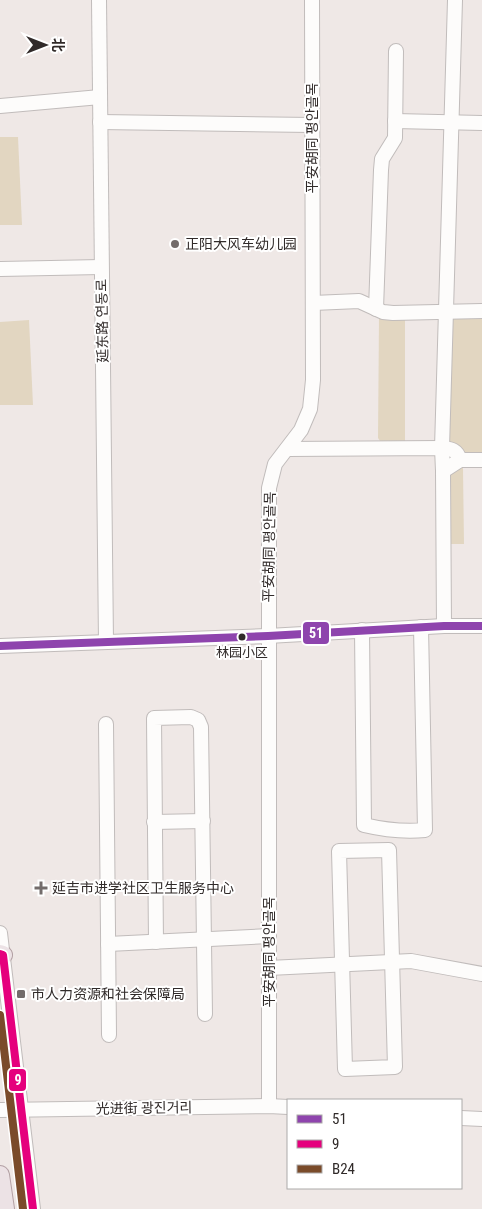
<svg xmlns="http://www.w3.org/2000/svg" width="482" height="1209" viewBox="0 0 482 1209" font-family="'Roboto Condensed','Noto Sans SC','Noto Sans KR',sans-serif">
  <rect width="100%" height="100%" fill="#efe8e6"/>
  <g fill="#e2d6c1">
    <polygon points="0,137 18,137 22,225 0,225"/>
    <polygon points="450,315 482,315 482,457 462,457 457,448 449,441"/>
    <polygon points="379,317 405,317 405,445 383,445 378,438"/>
    <polygon points="29,320 33,405 0,405 0,322"/>
    <polygon points="463,468 464,544 451,544 448,540 448,478 456,469"/>
  </g>
  <g fill="none" stroke-linecap="round" stroke-linejoin="round">
    <defs>
      <g id="minor">
        <polyline points="99,0 106,642"/>
        <polyline points="0,106 100,97"/>
        <polyline points="395,121 482,123"/>
        <polyline points="100,122 312,125"/>
        <polyline points="0,269 101,267"/>
        <polyline points="313,303 359,301 383,312 393,313 482,311"/>
        <polyline points="376,309 381,170 382,159 395,138 396,51"/>
        <path d="M 287,449 L 442,448 C 452,449 457,450 460,460"/>
        <polyline points="443,471 442,448 455,0"/>
        <polyline points="444,626 443,471 460,460 482,460"/>
        <path d="M 362,630 L 364,825 C 385,830 404,832 425,830 L 421,627"/>
        <polyline points="0,646 268,636 444,626 482,626"/>
        <polyline points="106,724 109,1035"/>
        <polyline points="154,822 203,821"/>
        <polygon points="389,850 395,1067 345,1069 339,851"/>
        <polyline points="0,933 33,1209"/>
        <polyline points="156,942 154,718 191,717 198,720 201,727 205,1014"/>
        <polyline points="108,944 269,936"/>
        <polyline points="269,968 411,961 482,974"/>
        <polyline points="269,1106 269,488 275,464 301,430 310,409 313,380 312,0"/>
        <polyline points="0,1110 269,1106 288,1107"/>
        <polyline points="461,1118 482,1119"/>
      </g>
      <g id="major">
        <polyline points="0,954 3,955"/>
        <polyline points="0,1175 5,1209"/>
      </g>
    </defs>
    <use href="#minor" stroke="#c1bcbb" stroke-width="16"/>
    <use href="#major" stroke="#b3a0a4" stroke-width="20"/>
    <use href="#minor" stroke="#fdfcfb" stroke-width="14"/>
    <use href="#major" stroke="#ece2e5" stroke-width="18"/>
    <defs>
      <polyline id="bus-1" points="0,646 268,636 444,626 482,626"/>
      <polyline id="bus-2" points="0,954 3,955 33,1209"/>
      <polyline id="bus-3" points="0,1015 23,1209"/>
    </defs>
    <use href="#bus-1" stroke="#fff" stroke-width="11"/>
    <use href="#bus-2" stroke="#fff" stroke-width="11"/>
    <use href="#bus-3" stroke="#fff" stroke-width="11"/>
    <use href="#bus-1" stroke="#8e44ad" stroke-width="8"/>
    <use href="#bus-2" stroke="#e5007d" stroke-width="8"/>
    <use href="#bus-3" stroke="#7a4b2a" stroke-width="8"/>
  </g>
  <g fill="#736c6b" stroke="#fff" stroke-width="2">
    <circle cx="175" cy="244" r="5"/>
    <path d="M38.5 880.5h5v5h5v5h-5v5h-5v-5h-5v-5h5z"/>
    <rect x="16" y="989" width="10" height="10" rx="2.5"/>
  </g>
  <circle fill="#302a29" stroke="#fff" stroke-width="2" cx="242" cy="637" r="4.5"/>
  <g text-anchor="middle" dominant-baseline="central" stroke-width="4" stroke-linejoin="round" paint-order="stroke">
    <g font-size="13" fill="#302a29" stroke="#fff">
      <text x="242" y="652">林园小区</text>
    </g>
    <g font-size="14" fill="#302a29" stroke="#fff">
      <text transform="translate(312 138) rotate(-90)">平安胡同 평안골목</text>
      <text transform="translate(102 321) rotate(-91)">延东路 연동로</text>
      <text transform="translate(269 547) rotate(-89)">平安胡同 평안골목</text>
      <text transform="translate(269 952) rotate(-90)">平安胡同 평안골목</text>
      <text transform="translate(144 1108) rotate(-1)">光进街 광진거리</text>
    </g>
    <g font-size="14" fill="#302a29" stroke="#fff" text-anchor="start">
      <text x="185" y="244">正阳大风车幼儿园</text>
      <text x="52" y="888">延吉市进学社区卫生服务中心</text>
      <text x="31" y="994">市人力资源和社会保障局</text>
    </g>
  </g>
  <g stroke="#fff" stroke-width="2">
    <rect x="302" y="621" width="28" height="24" rx="5" fill="#8e44ad"/>
    <rect x="8" y="1068" width="19" height="24" rx="5" fill="#e5007d"/>
  </g>
  <g font-size="14" text-anchor="middle" font-weight="bold" fill="#fff">
    <text x="316" y="638">51</text>
    <text x="18" y="1085">9</text>
  </g>
  <rect x="287" y="1099" width="175" height="90" fill="#ffffff" stroke="#acaaa9"/>
  <rect x="297" y="1115" width="25" height="8" fill="#8e44ad" stroke="#acaaa9"/>
  <text x="332" y="1124" font-size="15" fill="#302a29">51</text>
  <rect x="297" y="1140" width="25" height="8" fill="#e5007d" stroke="#acaaa9"/>
  <text x="332" y="1149" font-size="15" fill="#302a29">9</text>
  <rect x="297" y="1165" width="25" height="8" fill="#7a4b2a" stroke="#acaaa9"/>
  <text x="332" y="1174" font-size="15" fill="#302a29">B24</text>
  <g transform="translate(45 45) rotate(90)" stroke="#ffffff" stroke-width="4" paint-order="stroke">
  <path d="M0-4L9 19L0 12L-9 19Z" fill="#302a29"/>
  <text y="-8" font-size="14" font-weight="bold" text-anchor="middle" fill="#302a29">北</text>
  </g>
</svg>
